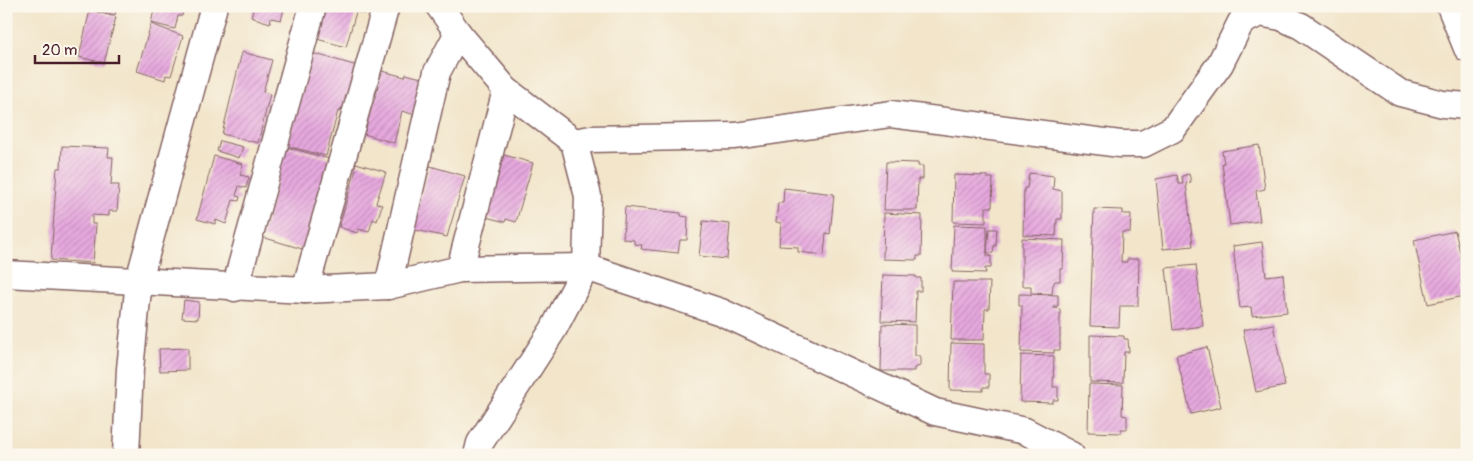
<svg xmlns="http://www.w3.org/2000/svg" width="1473" height="461" viewBox="0 0 1473 461" font-family="Pangolin,sans-serif">
  <defs>
    <pattern id="building-hatch" width="6" height="6" patternUnits="userSpaceOnUse" patternTransform="scale(1.25)"><rect width="6" height="6" fill="#e7a9df"/><path d="M-1 1l2-2M0 6l6-6M5 7l2-2" fill="none" stroke="#bd89b5"/></pattern>
  </defs>
  <rect width="100%" height="100%" fill="#fbf7ec"/>
  <filter id="ink" filterUnits="userSpaceOnUse"><feTurbulence type="fractalNoise" baseFrequency=".02" numOctaves="2"/><feDisplacementMap in="SourceGraphic" scale="10" xChannelSelector="R" yChannelSelector="G"/><feConvolveMatrix kernelMatrix="1 2 1 2 8 2 1 2 1" color-interpolation-filters="sRGB"/></filter>
  <filter id="wash" filterUnits="userSpaceOnUse"><feTurbulence type="fractalNoise" baseFrequency=".0096" numOctaves="4" result="noise"/><feDisplacementMap in="SourceGraphic" scale="20" xChannelSelector="R" yChannelSelector="G"/><feGaussianBlur stdDeviation="1.12" result="paint"/><feColorMatrix in="noise" values="0 0 0 0 0 0 0 0 0 0 0 0 0 0 0 0 0 1.4 0 .05"/><feComposite in="paint" operator="in"/></filter>
  <g filter="url(#wash)">
    <rect width="100%" height="100%" fill="#f2e5ca"/>
    <g id="blocks">
      <g fill="url(#building-hatch)">
        <polygon points="92,6 117,6 115,15 91,9"/>
        <polygon points="155,6 184,6 182,16 178,16 175,29 151,23"/>
        <polygon points="254,6 285,6 281,20 271,18 270,23 251,17"/>
        <polygon points="326,6 367,6 365,14 356,12 346,47 317,39"/>
        <polygon points="90,10 116,17 104,63 79,57"/>
        <polygon points="151,24 183,36 171,76 166,75 165,80 137,71"/>
        <polygon points="242,52 272,60 263,92 270,94 258,143 222,134"/>
        <polygon points="312,53 361,67 349,110 341,108 340,112 338,111 326,156 287,146"/>
        <polygon points="382,71 405,77 406,74 425,79 415,115 402,111 394,143 364,134"/>
        <polygon points="220,141 243,147 239,158 217,151"/>
        <polygon points="1259,145 1265,189 1256,191 1260,221 1230,225 1222,163 1224,163 1222,151"/>
        <polygon points="62,146 109,148 108,157 113,157 111,185 119,185 117,211 109,211 109,216 92,215 92,224 96,224 93,263 51,260 57,168 61,168"/>
        <polygon points="286,147 330,159 309,251 262,237"/>
        <polygon points="504,155 533,163 516,222 506,219 505,222 486,217"/>
        <polygon points="214,156 243,164 240,175 249,177 246,188 239,186 236,196 240,197 239,201 233,200 226,224 216,220 215,224 197,219"/>
        <polygon points="886,162 918,163 918,166 923,166 923,179 918,179 917,210 884,210"/>
        <polygon points="356,163 386,172 376,203 382,205 377,221 373,219 369,232 358,229 357,233 339,227 356,169 354,168"/>
        <polygon points="430,166 465,176 447,237 411,229"/>
        <polygon points="1029,173 1054,176 1053,189 1062,191 1062,219 1057,219 1056,236 1023,235 1024,188 1027,188"/>
        <polygon points="1189,174 1191,182 1186,183 1193,246 1163,249 1156,179 1177,175 1179,184 1183,184 1182,176"/>
        <polygon points="954,175 988,176 987,178 993,178 992,207 986,207 986,223 953,222"/>
        <polygon points="784,188 834,194 830,234 826,233 824,255 798,252 798,247 779,246 781,223 776,222 778,203 783,203"/>
        <polygon points="625,207 681,213 681,216 688,217 687,240 680,240 678,253 641,249 642,245 634,244 634,240 623,239"/>
        <polygon points="1094,209 1123,210 1123,214 1131,214 1130,232 1122,232 1121,262 1127,262 1127,259 1139,259 1138,306 1120,306 1119,327 1090,326"/>
        <polygon points="884,213 922,215 921,256 917,256 917,260 883,259"/>
        <polygon points="703,221 730,224 727,259 699,256"/>
        <polygon points="954,225 987,226 987,256 991,256 991,268 985,268 986,273 952,272"/>
        <polygon points="989,229 997,229 996,246 994,246 993,253 987,253"/>
        <polygon points="1455,231 1467,282 1467,286 1462,287 1464,296 1428,304 1414,240"/>
        <polygon points="1022,238 1064,240 1063,269 1060,269 1060,281 1055,281 1053,285 1052,294 1031,293 1031,286 1022,286"/>
        <polygon points="1262,242 1266,276 1283,274 1287,312 1252,316 1251,307 1240,308 1233,246"/>
        <polygon points="1196,265 1203,326 1173,330 1166,268"/>
        <polygon points="883,275 916,276 916,278 921,278 921,291 916,291 915,322 881,321"/>
        <polygon points="953,282 990,282 989,309 985,309 984,340 951,340"/>
        <polygon points="1019,294 1058,295 1058,306 1054,306 1054,308 1060,309 1060,350 1054,350 1054,353 1021,352 1022,305 1019,305"/>
        <polygon points="184,300 199,302 198,319 182,318"/>
        <polygon points="882,324 915,325 915,356 920,356 920,366 914,368 914,371 881,371"/>
        <polygon points="1273,324 1285,386 1256,392 1243,330"/>
        <polygon points="1090,335 1124,336 1124,339 1128,339 1129,352 1124,352 1123,383 1090,382"/>
        <polygon points="951,343 984,344 984,374 989,374 989,387 983,387 983,391 950,390"/>
        <polygon points="1207,347 1221,407 1191,414 1176,355"/>
        <polygon points="188,348 188,370 160,371 159,349"/>
        <polygon points="1021,355 1054,356 1053,387 1058,387 1058,400 1053,400 1053,403 1020,402"/>
        <polygon points="1089,384 1123,385 1122,415 1127,416 1127,429 1121,429 1121,433 1088,432"/>
      </g>
    </g>
  </g>
  <g filter="url(#ink)">
    <use href="#blocks" fill-opacity="0" stroke="#856463" stroke-width="1"/>
    <g fill="none" stroke-linecap="round" stroke-linejoin="round">
      <defs>
        <g id="minor">
          <polyline points="439,6 458,33 506,90 574,142 588,196 586,267 553,330 480,443 477,455"/>
          <polyline points="1450,6 1467,48"/>
          <polyline points="574,142 591,139 735,136 891,114 1120,144 1143,144 1173,129 1220,64 1241,22 1260,13 1281,17 1301,26 1400,93 1443,104 1467,106"/>
          <polyline points="460,269 506,90"/>
          <polyline points="6,274 305,290 388,286 460,269 586,267 721,312 935,412 1025,431 1071,455"/>
          <polyline points="388,286 437,72 458,33"/>
          <polyline points="235,288 313,6"/>
          <polyline points="305,290 386,6"/>
          <polyline points="126,455 130,369 139,280 214,6"/>
        </g>
      </defs>
      <use href="#minor" stroke="#856463" stroke-width="29"/>
      <use href="#minor" stroke="#fff" stroke-width="26"/>
    </g>
  </g>
  <rect width="1473" height="461" fill="none" stroke="#fbf7ec" stroke-width="25"/>
  <path d="M35 55v8h84v-8" fill="none" stroke="#4a1f2b" stroke-width="2.5"/>
  <text x="42" y="55" font-size="15" fill="#4a1f2b" stroke="#fbf7ec" stroke-width="4" paint-order="stroke">20 m</text>
</svg>
